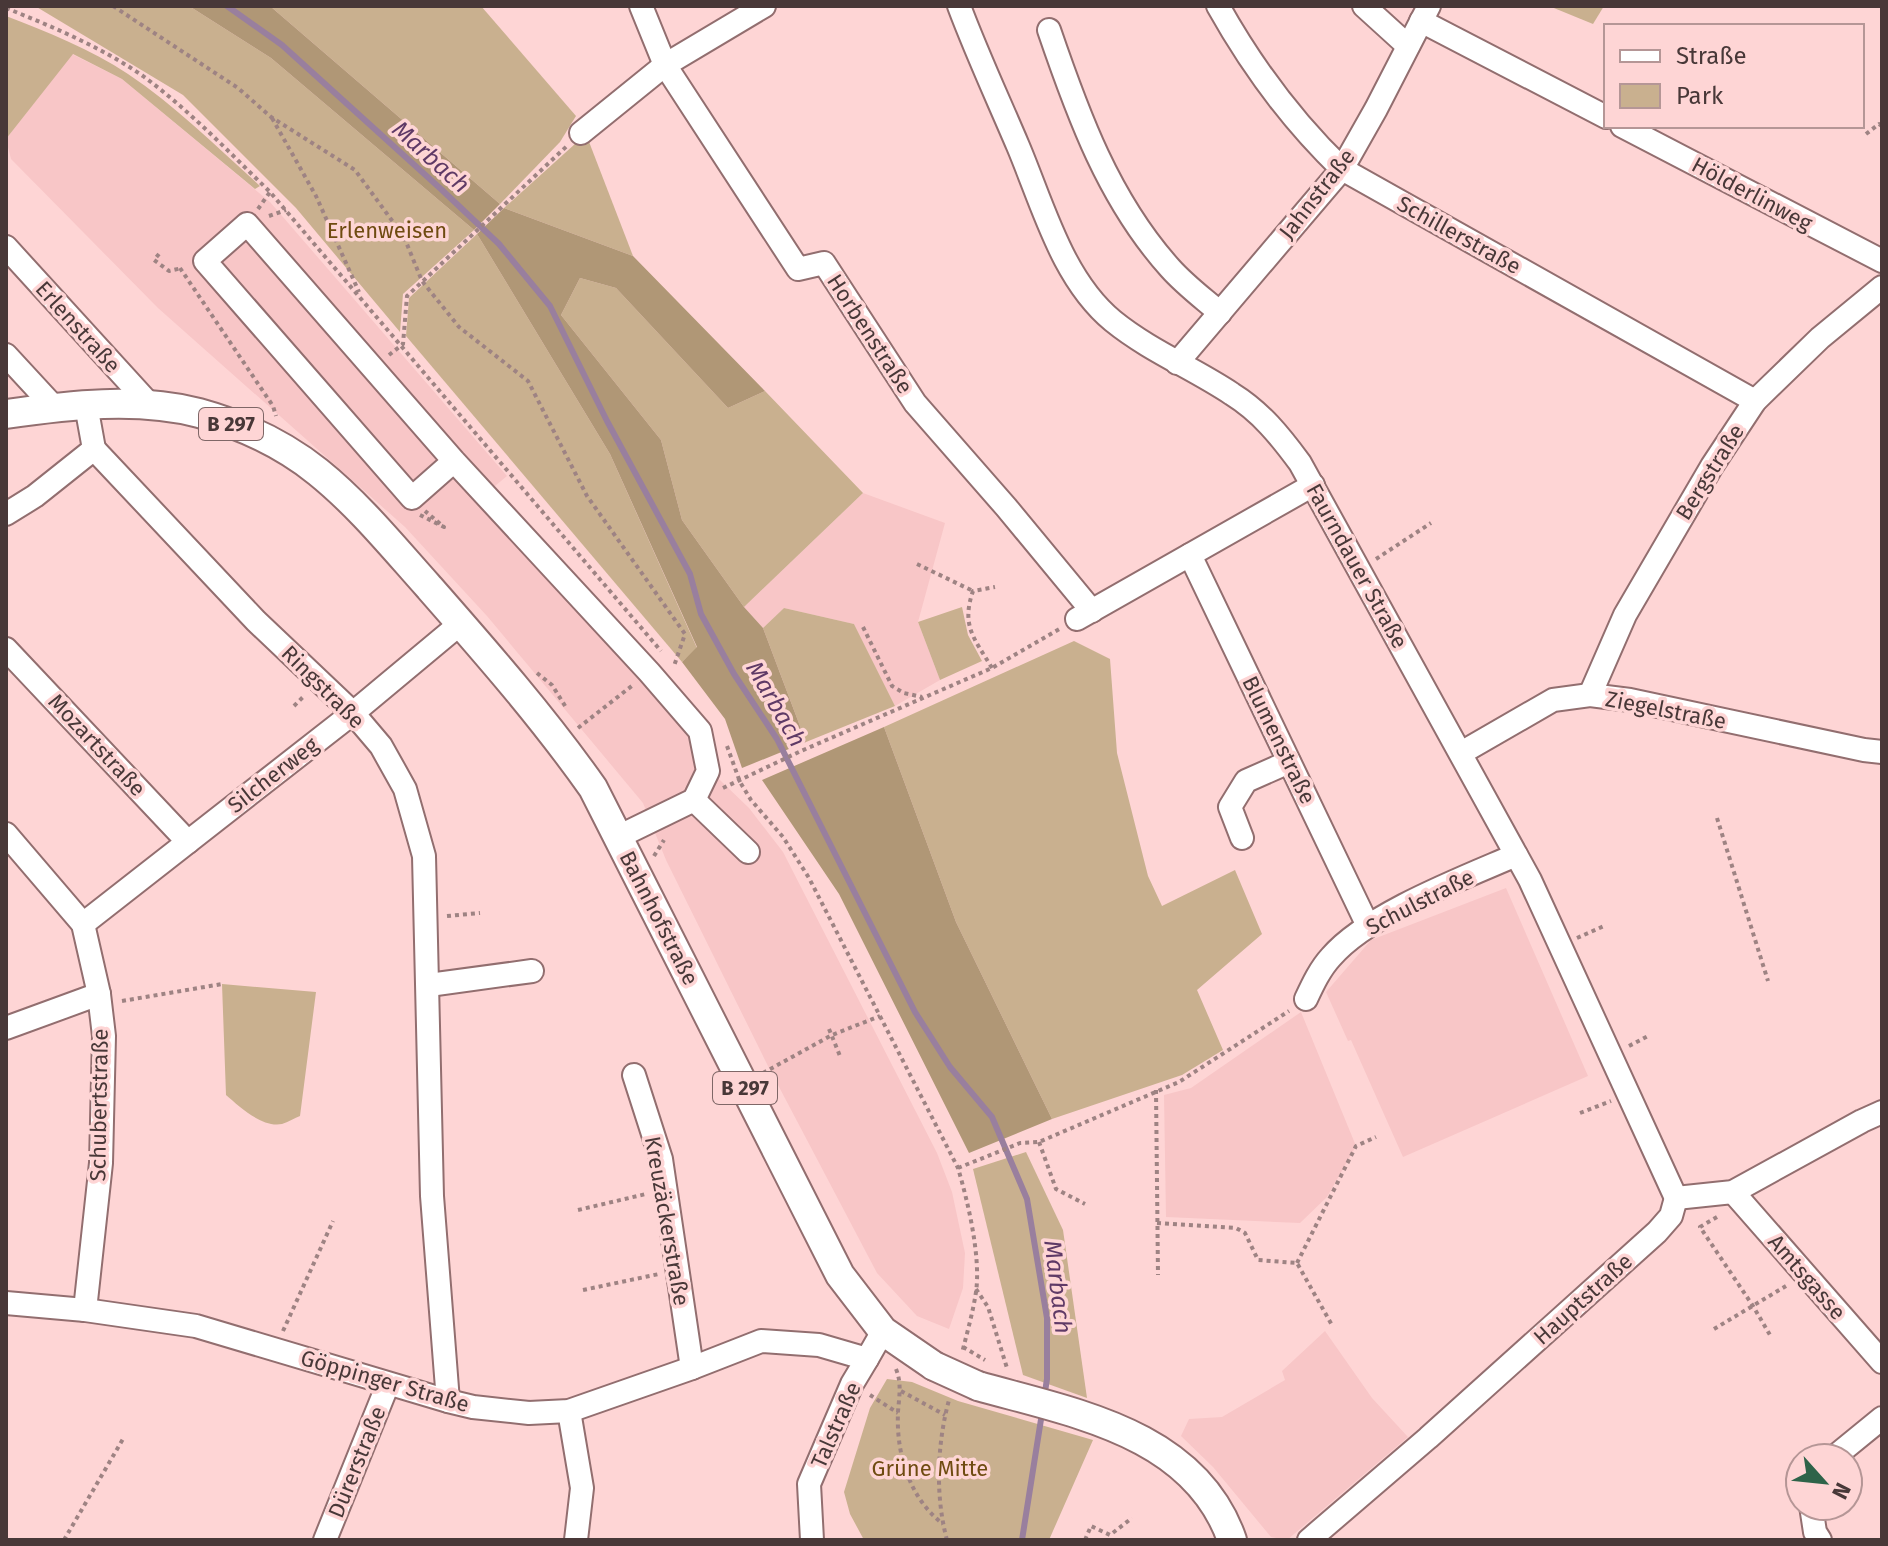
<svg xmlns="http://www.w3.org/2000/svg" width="1888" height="1546" viewBox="0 0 1888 1546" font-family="'Fira Sans',sans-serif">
  <rect width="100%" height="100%" fill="#fed5d5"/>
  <g fill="#f8c6c7">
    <polygon points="72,54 122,79 270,202 507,476 489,491 686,721 696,757 749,808 783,852 937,1153 952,1192 965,1253 963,1288 949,1329 917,1316 877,1273 768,1066 666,860 643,803 487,616 405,527 158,308 11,159 6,139"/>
    <polygon points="863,493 945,523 918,622 940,680 895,706 854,624 784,608 763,628 744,607"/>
    <polygon points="1506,888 1588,1076 1403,1157 1351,1040 1348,1041 1326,992 1371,940"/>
    <polygon points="1301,1012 1356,1146 1327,1197 1300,1223 1166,1217 1164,1095 1191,1088"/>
    <polygon points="1325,1331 1372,1398 1408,1437 1287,1540 1271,1537 1213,1467 1181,1436 1189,1419 1222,1417 1285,1380 1282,1371"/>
  </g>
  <g fill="#c9b08f">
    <polygon points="35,6 189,6 271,58 474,230 403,294 400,332 296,208 183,95"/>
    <polygon points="270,6 481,6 576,116 560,142 500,204"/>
    <polygon points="1549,6 1604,6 1593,24"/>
    <path d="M 6,16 C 47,32 91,49 128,74 C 176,106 218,148 260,186 L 255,189 L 122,79 L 73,54 L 6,139 Z"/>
    <polygon points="586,134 633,256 504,208"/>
    <polygon points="477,234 610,454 697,648 682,662 406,336 409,298"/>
    <polygon points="580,278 616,288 728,408 765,391 863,493 744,607 682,520 661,440 561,315"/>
    <polygon points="962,607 968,635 982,661 940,680 918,622"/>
    <polygon points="784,608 854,624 895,706 806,742 763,628"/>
    <polygon points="1074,641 1110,659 1117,753 1148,876 1162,906 1235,870 1262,934 1197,990 1223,1050 1182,1075 1052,1119 956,922 884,727"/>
    <path d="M 222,984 L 316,992 L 300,1116 C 295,1118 288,1122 282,1124 C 262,1128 240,1107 226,1095 Z"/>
    <polygon points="1026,1152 1063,1230 1087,1398 1023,1375 973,1169"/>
    <polygon points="887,1379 912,1382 958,1401 1093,1440 1049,1540 864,1540 850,1514 844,1492 870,1408"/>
  </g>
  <g fill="#b09776">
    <polygon points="189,6 270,6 500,204 474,230 271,58"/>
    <polygon points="504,208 633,256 765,391 728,408 616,288 580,278 561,315 661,440 682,520 744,607 763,628 806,742 742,768 725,719 682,662 697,647 610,454 477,234"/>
    <polygon points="884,727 956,922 1052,1119 969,1153 839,894 762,780"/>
  </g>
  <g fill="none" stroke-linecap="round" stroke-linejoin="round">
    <g stroke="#997f9e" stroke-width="6">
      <polyline points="227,6 282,45 442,190 499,244 550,306 607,421 690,574 701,614 734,674 777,739 915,1012 950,1067 992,1117 1027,1199 1047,1318 1047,1379 1044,1398"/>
      <polyline points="1022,1540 1042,1413"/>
    </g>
    <defs>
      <g id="minor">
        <polyline points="641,6 665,65 798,269 824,263 915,403 1006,507 1092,611"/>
        <path d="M 959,6 C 977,54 998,99 1018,146 C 1043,205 1062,279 1113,321 C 1150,351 1193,368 1232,394 C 1261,412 1280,436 1300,463 L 1530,880 L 1676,1198"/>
        <path d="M 1218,6 C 1251,65 1293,122 1342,169 L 1755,401"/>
        <polyline points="1364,6 1408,46"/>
        <polyline points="1421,21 1606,117"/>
        <path d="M 1049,30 C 1078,115 1109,200 1170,268 C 1185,285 1204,299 1220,313"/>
        <polyline points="1622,126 1882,261"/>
        <polyline points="581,133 665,65 764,6"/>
        <polyline points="6,247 151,406"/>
        <polyline points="6,355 54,407"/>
        <polyline points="1177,363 1342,169 1376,109 1429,6"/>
        <polyline points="94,449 256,621 353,713 381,746 405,789 424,856 432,1196 448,1401"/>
        <polyline points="454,461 412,498 205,261 247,224 454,461 649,672 700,731 708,771 694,800 618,837"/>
        <polyline points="6,514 35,496 94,449 86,405"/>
        <polyline points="1190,555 1368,926"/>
        <polyline points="1077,619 1313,485"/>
        <polyline points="6,649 188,842"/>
        <polyline points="1590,695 1625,615 1712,466 1755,401 1820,338 1882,287"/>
        <polyline points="1461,753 1553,700 1590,695 1630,700 1864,750 1882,752"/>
        <polyline points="694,800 748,852"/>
        <polyline points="6,834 83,924 99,994 104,1036 101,1163 85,1310"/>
        <polyline points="1242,838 1230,807 1246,781 1289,762"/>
        <polyline points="83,924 353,713 461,623"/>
        <polyline points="429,985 532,971"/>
        <path d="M 1306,999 C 1313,984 1320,969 1331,957 C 1368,914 1463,878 1516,855"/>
        <polyline points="6,1028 99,994"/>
        <polyline points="634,1075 661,1159 692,1368"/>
        <polyline points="1733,1192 1882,1362"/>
        <polyline points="1676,1198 1733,1192 1862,1121 1882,1112"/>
        <polyline points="6,1303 85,1310 196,1326 448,1401 473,1407 529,1413 569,1411 692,1368 761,1341 819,1345 867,1359 883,1331"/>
        <polyline points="569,1411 582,1488 576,1540"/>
        <polyline points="1833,1458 1882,1418"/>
        <polyline points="1811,1506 1815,1532 1820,1540"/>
        <polyline points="325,1540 388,1384"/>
        <polyline points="812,1540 809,1484 852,1384 867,1359"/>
        <polyline points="1309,1540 1428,1438 1657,1232 1671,1216 1676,1198"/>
      </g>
      <g id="major">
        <path d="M 6,414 C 69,405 137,397 199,413 C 242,425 283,444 318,472 C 359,505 393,547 428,586 C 485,651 543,717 593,788 L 840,1275 L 883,1331 L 934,1366"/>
        <path d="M 978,1386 C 1074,1413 1195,1433 1232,1540"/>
      </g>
    </defs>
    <use href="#minor" stroke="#926e6f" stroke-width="26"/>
    <use href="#major" stroke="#926e6f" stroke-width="32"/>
    <g stroke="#9e8383" stroke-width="4" stroke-dasharray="4 4" stroke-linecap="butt">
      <polyline points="113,6 238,88 271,117 355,170 404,237 422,281 459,327 528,381 587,496 685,634 674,666"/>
      <path d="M 6,8 C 53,27 101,47 143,76 C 189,110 229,152 270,192 L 661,651"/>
      <polyline points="272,118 316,196 359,292"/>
      <polyline points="1866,134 1879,124 1882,126"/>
      <polyline points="258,209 270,192"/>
      <polyline points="269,216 286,210"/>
      <polyline points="159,254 154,260 169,271 182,268"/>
      <polyline points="180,268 273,406 276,416"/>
      <polyline points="389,355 403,344 407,296 568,145"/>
      <polyline points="420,515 444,527 425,511"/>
      <polyline points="1376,559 1431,523"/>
      <polyline points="917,564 973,591"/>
      <polyline points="863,627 892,686 904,693 922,697"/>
      <path d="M 992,668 C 974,638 961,626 973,591 L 995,587"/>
      <polyline points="537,673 552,685 567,709"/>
      <polyline points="294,706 304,696"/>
      <polyline points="578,728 633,685"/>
      <path d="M 727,746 L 740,782 L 751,800 L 783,837 L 809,878 L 958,1168 C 968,1202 981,1257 976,1292 C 973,1312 967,1333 962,1353"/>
      <polyline points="723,788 801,751 992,668 1061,628"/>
      <polyline points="1717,818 1768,981"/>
      <polyline points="654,856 664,840"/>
      <polyline points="447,916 480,913"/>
      <polyline points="1577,938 1604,926"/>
      <polyline points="122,1001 222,984"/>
      <polyline points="829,1029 840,1056"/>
      <polyline points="1629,1046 1648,1036"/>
      <polyline points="763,1073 832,1035 880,1016"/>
      <polyline points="1156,1090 1158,1275"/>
      <polyline points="1580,1113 1611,1101"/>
      <polyline points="1039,1142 1056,1189 1085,1204"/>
      <polyline points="958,1168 1020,1143 1039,1142 1179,1082 1289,1011"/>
      <polyline points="578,1210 646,1194"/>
      <polyline points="1717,1217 1700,1227 1753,1306 1770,1335"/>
      <polyline points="1157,1223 1236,1228 1245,1233 1258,1260 1297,1263 1333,1327"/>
      <polyline points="1297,1263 1356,1146 1376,1137"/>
      <polyline points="976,1289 988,1307 1007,1368"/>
      <polyline points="583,1290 659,1274"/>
      <polyline points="1714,1329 1786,1286"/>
      <polyline points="283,1331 333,1221"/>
      <polyline points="963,1347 985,1360"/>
      <path d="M 896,1369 C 902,1384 899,1397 898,1412 C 896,1453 909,1498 943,1524"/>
      <polyline points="901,1391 945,1415"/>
      <polyline points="870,1395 898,1413"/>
      <polyline points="64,1540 123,1439"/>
      <path d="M 947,1540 C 935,1496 937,1444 949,1400"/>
      <polyline points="1085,1540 1091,1526 1110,1535 1132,1518"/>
    </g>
    <use href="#minor" stroke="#fff" stroke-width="22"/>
    <use href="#major" stroke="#fff" stroke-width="28"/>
    <defs>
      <polyline id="major-bridge" points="934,1366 978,1386"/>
    </defs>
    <use href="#major-bridge" stroke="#926e6f" stroke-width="32" stroke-linecap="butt"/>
    <use href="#major-bridge" stroke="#fff" stroke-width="28"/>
  </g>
  <g text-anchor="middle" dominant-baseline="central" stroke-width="7" stroke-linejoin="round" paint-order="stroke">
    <g fill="#fed5d5" stroke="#7f6767" stroke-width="2">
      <rect x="199" y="408" width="64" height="32" rx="6"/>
      <rect x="713" y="1072" width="64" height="32" rx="6"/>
    </g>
    <g font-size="20" font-weight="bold" fill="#483838">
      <text x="231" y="424">B 297</text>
      <text x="745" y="1088">B 297</text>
    </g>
    <g font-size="22" fill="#483838" stroke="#fed5d5">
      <text transform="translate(1317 194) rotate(-52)">Jahnstraße</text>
      <text transform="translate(1752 194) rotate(28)">Hölderlinweg</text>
      <text transform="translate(1459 235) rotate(29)">Schillerstraße</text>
      <text transform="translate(78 327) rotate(48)">Erlenstraße</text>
      <text transform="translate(870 334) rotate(57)">Horbenstraße</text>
      <text transform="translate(1710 472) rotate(-58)">Bergstraße</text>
      <text transform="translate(1357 566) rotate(61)">Faurndauer Straße</text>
      <text transform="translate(323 687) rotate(45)">Ringstraße</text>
      <text transform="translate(1666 710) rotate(11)">Ziegelstraße</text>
      <text transform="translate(1279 740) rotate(64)">Blumenstraße</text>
      <text transform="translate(97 745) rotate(47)">Mozartstraße</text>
      <text transform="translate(273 775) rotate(-38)">Silcherweg</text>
      <text transform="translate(1420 902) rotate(-27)">Schulstraße</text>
      <text transform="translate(659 918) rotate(63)">Bahnhofstraße</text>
      <text transform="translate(99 1105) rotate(-89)">Schubertstraße</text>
      <text transform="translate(667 1221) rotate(80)">Kreuzäckerstraße</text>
      <text transform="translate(1807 1277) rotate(49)">Amtsgasse</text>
      <text transform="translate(1583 1299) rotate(-42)">Hauptstraße</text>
      <text transform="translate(385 1381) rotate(16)">Göppinger Straße</text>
      <text transform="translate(836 1425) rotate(-66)">Talstraße</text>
      <text transform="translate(357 1462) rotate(-68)">Dürerstraße</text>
    </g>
    <g font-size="22" fill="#6f4b11" stroke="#fed5d5">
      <text x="387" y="230">Erlenweisen</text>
      <text x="930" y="1468">Grüne Mitte</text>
    </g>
    <g font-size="24" font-style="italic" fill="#5f3a66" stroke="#fed5d5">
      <text transform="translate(431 157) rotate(42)">Marbach</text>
      <text transform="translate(776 704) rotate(60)">Marbach</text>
      <text transform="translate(1058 1287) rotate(83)">Marbach</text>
    </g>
  </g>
  <rect width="1888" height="1546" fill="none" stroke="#483838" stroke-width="16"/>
  <rect x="1604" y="24" width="260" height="104" fill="#fed5d5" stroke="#b59696" stroke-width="2"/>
  <rect x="1620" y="50" width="40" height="12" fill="#ffffff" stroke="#b59696" stroke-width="2"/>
  <text x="1676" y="64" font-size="24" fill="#483838">Straße</text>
  <rect x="1620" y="84" width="40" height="24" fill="#c9b08f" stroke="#b59696" stroke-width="2"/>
  <text x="1676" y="104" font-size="24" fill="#483838">Park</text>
  <g transform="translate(1824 1482) rotate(117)"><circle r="38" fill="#fed5d5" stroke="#b59696" stroke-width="2"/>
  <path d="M0-6L14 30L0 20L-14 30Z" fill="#2e6349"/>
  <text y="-12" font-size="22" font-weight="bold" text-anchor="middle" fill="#483838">N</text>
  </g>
</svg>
